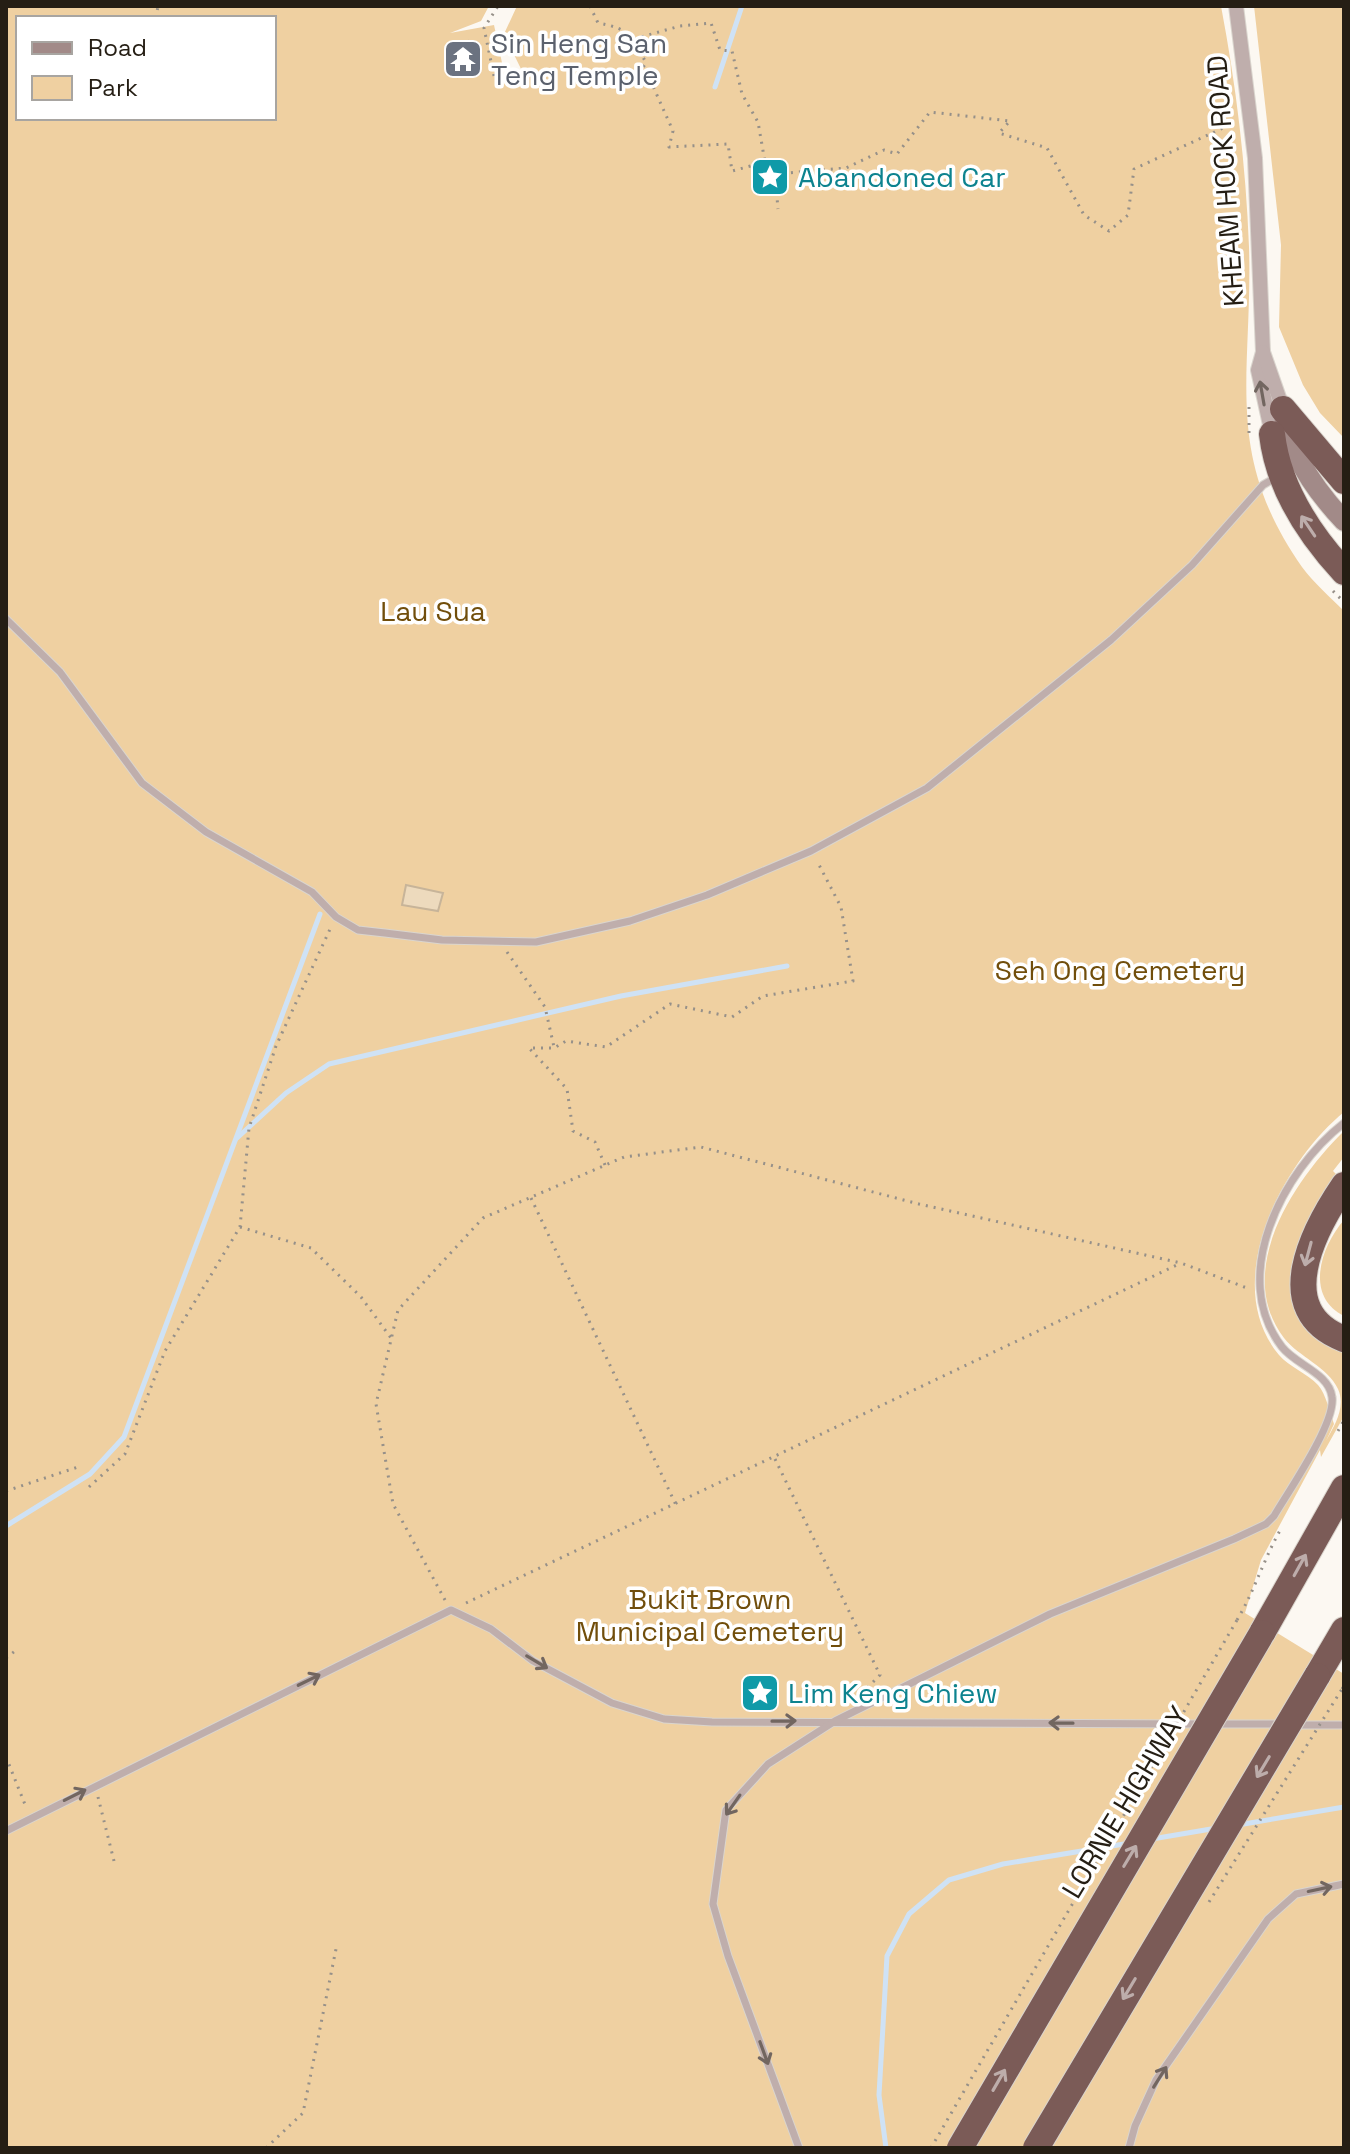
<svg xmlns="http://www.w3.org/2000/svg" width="1350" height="2154" viewBox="0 0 1350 2154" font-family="'Space Grotesk',sans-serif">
  <rect width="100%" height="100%" fill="#fcf8f2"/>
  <g fill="#efd0a1" fill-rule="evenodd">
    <path d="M 6,6 L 489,6 L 481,21 L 450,33 L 494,25 L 505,77 L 522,71 L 504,34 L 517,6 L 1221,6 C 1236,85 1246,166 1249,247 C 1253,375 1222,453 1302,567 C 1314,583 1330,597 1344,611 L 1344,1112 C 1282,1163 1219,1283 1279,1355 C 1289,1367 1307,1373 1318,1385 C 1326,1394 1330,1413 1334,1424 L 1326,1441 C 1335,1425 1346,1407 1338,1389 C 1328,1367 1299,1357 1284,1338 C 1233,1271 1294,1180 1344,1131 L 1344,1157 L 1333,1171 L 1339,1177 L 1295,1258 L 1344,1349 L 1344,1416 L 1321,1457 L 1320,1450 L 1261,1560 L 1245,1613 L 1344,1674 L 1344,2148 L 6,2148 ZM 18,18 L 274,18 L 274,118 L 18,118 Z"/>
    <polygon points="1254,6 1344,6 1344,438 1320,413 1303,385 1279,327 1281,245"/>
    <path d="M 1344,1220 L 1344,1316 C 1304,1296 1321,1246 1344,1220 Z"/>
  </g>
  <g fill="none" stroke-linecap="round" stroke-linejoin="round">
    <g stroke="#cfe2f5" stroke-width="5">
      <polyline points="715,87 742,6"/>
      <polyline points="237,1138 286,1093 329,1064 621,996 787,966"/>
      <polyline points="6,1526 90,1474 124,1437 320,914"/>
      <polyline points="1238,1825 1344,1807"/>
      <polyline points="1152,1839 1217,1828"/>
      <polyline points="886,2148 879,2095 887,1956 909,1914 949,1880 1003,1864 1130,1843"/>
    </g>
  </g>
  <g fill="#eddabd" stroke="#c7b499" stroke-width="2">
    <polygon points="468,41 469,46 474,45 479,69 474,70 474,74 458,77 452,44"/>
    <polygon points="406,885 443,893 438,911 402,905"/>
  </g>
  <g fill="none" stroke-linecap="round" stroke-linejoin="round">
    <defs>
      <g id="lane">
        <polyline points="6,619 60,672 142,783 206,832 312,892 336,917 358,930 385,933 442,940 536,942 630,921 707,895 811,851 927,788 1111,640 1192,565 1263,485 1275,478"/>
        <polyline points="1214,1724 1282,1724"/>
        <polyline points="1294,1725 1344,1725"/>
        <polyline points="6,1831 451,1610 491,1629 533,1661 612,1703 664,1719 712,1722 1202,1724"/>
        <path d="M 799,2148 L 728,1956 L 713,1904 L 726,1810 L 768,1764 L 835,1721 L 1050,1614 L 1234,1539 L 1266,1524 L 1274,1516 C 1288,1492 1336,1423 1332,1397 C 1329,1373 1296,1365 1282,1347 C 1228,1277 1282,1171 1344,1123"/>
        <polyline points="1129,2148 1135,2126 1156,2080 1268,1919 1296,1894 1344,1884"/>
      </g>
      <g id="street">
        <polyline points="1236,6 1255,158 1263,352 1258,370 1272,434"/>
        <polyline points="1263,352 1283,409"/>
      </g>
      <path id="secondary" d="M 1283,409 C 1288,452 1314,489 1344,521"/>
      <g id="highway">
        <polyline points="1283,409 1344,481"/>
        <path d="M 1272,434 C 1278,487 1308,533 1344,572"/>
        <path d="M 1344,1185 C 1314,1229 1270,1311 1344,1339"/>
        <polyline points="1262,1633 1344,1488"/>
        <polyline points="1317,1676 1344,1630"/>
      </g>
    </defs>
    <use href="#lane" stroke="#dad5ce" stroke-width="9"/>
    <use href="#street" stroke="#dad5ce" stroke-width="16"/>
    <use href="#secondary" stroke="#dad5ce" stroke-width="22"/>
    <use href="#highway" stroke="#dad5ce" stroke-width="28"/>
    <g stroke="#969089" stroke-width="3" stroke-dasharray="2 6" stroke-linecap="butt">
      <path d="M 590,6 L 598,23 C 630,29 632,35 646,63 L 636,77 L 647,88 L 652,84 L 673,131 L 669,147 L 728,144 L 732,171 L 758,164 L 775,174 L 778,209"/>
      <polyline points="156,18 158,6"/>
      <polyline points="634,39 680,26 711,23 720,50 732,51 742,94 758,122 766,168"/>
      <polyline points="494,76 484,28 498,6"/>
      <polyline points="775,174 846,168 884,150 897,154 930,112 1010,121 999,133 1047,148 1084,215 1109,231 1128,215 1134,169 1234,123"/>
      <polyline points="1249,407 1249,439"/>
      <polyline points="1333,591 1344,602"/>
      <polyline points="507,952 545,1007 554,1047"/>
      <polyline points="605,1165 595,1142 573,1131 567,1089 529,1048 554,1048 566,1041 606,1047 670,1004 732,1017 763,996 853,981 841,907 817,861"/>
      <polyline points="531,1198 676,1505"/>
      <polyline points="240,1227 311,1248 361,1297 391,1338"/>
      <polyline points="1338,1431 1344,1420"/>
      <polyline points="775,1459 880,1675 863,1692"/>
      <polyline points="89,1487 125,1454 165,1351 240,1227 249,1128 276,1046 331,927"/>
      <polyline points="6,1491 78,1467"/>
      <polyline points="445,1600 393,1504 376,1404 398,1310 483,1218 624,1157 701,1147 919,1204 1181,1263 1247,1288"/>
      <polyline points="466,1603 1181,1263"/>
      <path d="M 1237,1620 C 1255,1590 1264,1558 1282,1527"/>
      <polyline points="6,1658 15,1651"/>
      <polyline points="1342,1689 1344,1686"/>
      <polyline points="6,1757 26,1807"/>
      <polyline points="98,1797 114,1861"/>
      <polyline points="266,2148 303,2113 336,1949"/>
    </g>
    <use href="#lane" stroke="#bfaeac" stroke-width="7"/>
    <use href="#street" stroke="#bfaeac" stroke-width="14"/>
    <use href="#secondary" stroke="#a28a88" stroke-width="20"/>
    <use href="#highway" stroke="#7b5b57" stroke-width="26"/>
    <defs>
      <g id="highway-bridge">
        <polyline points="960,2148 1262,1633"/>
        <polyline points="1036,2148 1317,1676"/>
      </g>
    </defs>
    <use href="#highway-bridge" stroke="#dad5ce" stroke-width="28" stroke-linecap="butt"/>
    <g stroke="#969089" stroke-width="3" stroke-dasharray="2 6" stroke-linecap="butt">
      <polyline points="1209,1902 1342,1689"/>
      <polyline points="931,2148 1237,1620"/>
    </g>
    <use href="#highway-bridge" stroke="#7b5b57" stroke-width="26"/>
  </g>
  <defs><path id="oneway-shaft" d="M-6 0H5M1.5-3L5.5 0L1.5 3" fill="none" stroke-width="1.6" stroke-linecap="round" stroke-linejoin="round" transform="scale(2)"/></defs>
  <g stroke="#726660">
    <use href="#oneway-shaft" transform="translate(1262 393) rotate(-100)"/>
    <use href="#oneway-shaft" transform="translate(537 1662) rotate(31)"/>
    <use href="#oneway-shaft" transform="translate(309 1680) rotate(-26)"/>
    <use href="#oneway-shaft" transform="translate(784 1721) rotate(-1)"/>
    <use href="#oneway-shaft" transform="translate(1061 1723) rotate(-179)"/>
    <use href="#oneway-shaft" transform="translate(75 1795) rotate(-27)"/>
    <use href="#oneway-shaft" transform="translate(733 1805) rotate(125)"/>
    <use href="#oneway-shaft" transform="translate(1320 1889) rotate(-12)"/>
    <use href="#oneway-shaft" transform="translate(764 2053) rotate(70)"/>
    <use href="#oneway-shaft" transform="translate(1160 2077) rotate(-58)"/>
  </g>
  <g stroke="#bdadab">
    <use href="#oneway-shaft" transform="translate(1308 526) rotate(-124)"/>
    <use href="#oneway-shaft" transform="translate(1308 1254) rotate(105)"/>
    <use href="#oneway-shaft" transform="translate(1300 1565) rotate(-61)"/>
    <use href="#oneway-shaft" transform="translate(1263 1767) rotate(121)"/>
    <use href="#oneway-shaft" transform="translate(1130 1856) rotate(-59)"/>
    <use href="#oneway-shaft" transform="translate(1129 1989) rotate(121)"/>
    <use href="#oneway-shaft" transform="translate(999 2080) rotate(-60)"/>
  </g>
  <defs>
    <symbol id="temple-square" viewBox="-11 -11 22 22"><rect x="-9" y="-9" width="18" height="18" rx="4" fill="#6b7280" stroke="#fff"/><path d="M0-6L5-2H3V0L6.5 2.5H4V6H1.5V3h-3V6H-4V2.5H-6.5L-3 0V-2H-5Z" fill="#fff"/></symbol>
    <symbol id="sight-square" viewBox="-11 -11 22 22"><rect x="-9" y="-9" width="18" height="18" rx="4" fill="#0f9aa8" stroke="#fff"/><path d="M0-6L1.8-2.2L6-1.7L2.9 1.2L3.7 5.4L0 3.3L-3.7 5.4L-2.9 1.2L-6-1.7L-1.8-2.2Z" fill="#fff"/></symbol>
  </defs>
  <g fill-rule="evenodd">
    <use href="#temple-square" x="441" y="37" width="44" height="44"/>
    <use href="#sight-square" x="748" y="155" width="44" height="44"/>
    <use href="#sight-square" x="738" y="1671" width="44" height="44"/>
  </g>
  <g text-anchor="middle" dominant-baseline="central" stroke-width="7" stroke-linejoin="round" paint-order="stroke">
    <g font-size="28" fill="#5b616d" stroke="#fff" text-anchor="start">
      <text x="491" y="43">Sin Heng San<tspan x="491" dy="32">Teng Temple</tspan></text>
    </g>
    <g font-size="28" fill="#0d838f" stroke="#fff" text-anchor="start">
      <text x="798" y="177">Abandoned Car</text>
      <text x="788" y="1693">Lim Keng Chiew</text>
    </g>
    <g font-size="28" fill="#251e14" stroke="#fff">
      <text transform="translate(1225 181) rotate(-94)">KHEAM HOCK ROAD</text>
      <text transform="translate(1125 1802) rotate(-59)">LORNIE HIGHWAY</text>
    </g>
    <g font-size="28" fill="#714e0b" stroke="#fff">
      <text x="433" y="611">Lau Sua</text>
      <text x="1120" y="970">Seh Ong Cemetery</text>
      <text x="710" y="1599">Bukit Brown<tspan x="710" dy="32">Municipal Cemetery</tspan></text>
    </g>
  </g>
  <rect width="1350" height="2154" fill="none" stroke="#251e14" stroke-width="16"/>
  <rect x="16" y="16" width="260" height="104" fill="#ffffff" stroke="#a8a5a1" stroke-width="2"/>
  <rect x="32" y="42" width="40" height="12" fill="#a28a88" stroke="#a8a5a1" stroke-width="2"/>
  <text x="88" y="56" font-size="24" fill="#251e14">Road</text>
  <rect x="32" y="76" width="40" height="24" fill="#efd0a1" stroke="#a8a5a1" stroke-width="2"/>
  <text x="88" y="96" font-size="24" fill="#251e14">Park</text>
</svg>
